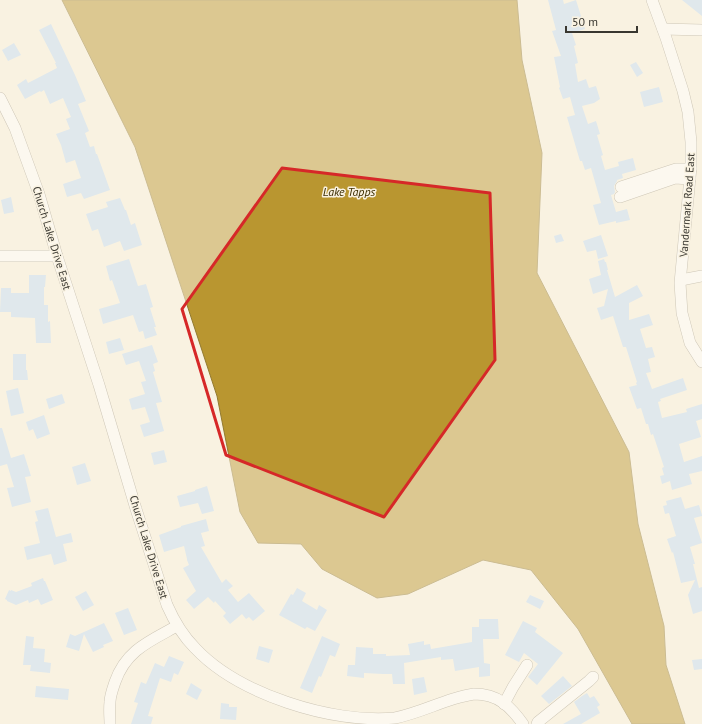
<svg xmlns="http://www.w3.org/2000/svg" width="702" height="724" viewBox="0 0 702 724" font-family="'PT Sans',sans-serif">
<rect width="100%" height="100%" fill="#f9f2e1"/>
<polygon fill="#b99630" stroke="#937a30" points="62,0 517,0 522,60 542,153 537,273 629,452 638,524 664,626 666,665 685,724 632,724 578,629 531,570 483,560 408,594 377,598 322,569 301,544 258,543 240,512 217,396 135,147"/>
<g fill="#c0dcf8">
<polygon points="548,0 563,0 564,4 576,0 585,29 572,33 576,45 574,46 578,63 575,64 578,82 586,79 589,88 596,86 600,99 594,103 582,106 588,124 596,121 600,134 597,135 603,155 601,156 605,170 619,166 618,162 633,158 636,170 622,174 623,178 617,180 617,181 614,186 615,192 614,194 611,195 616,212 627,209 630,220 616,223 616,221 599,225 593,205 601,203 591,168 585,170 582,161 580,161 567,117 575,115 570,97 563,99 559,88 560,87 554,57 561,56 552,31 556,30"/>
<polygon points="682,0 702,0 702,16"/>
<polygon points="51,24 75,75 86,101 78,104 89,131 85,133 90,147 94,146 96,154 97,154 110,190 84,199 81,193 67,197 63,184 81,178 75,160 66,163 61,145 56,134 70,129 66,119 71,117 63,98 50,104 44,90 41,92 40,91 25,99 17,85 26,79 28,83 57,68 55,63 56,63 39,30"/>
<polygon points="14,43 21,55 8,61 2,50"/>
<polygon points="636,62 643,73 637,77 630,65"/>
<polygon points="659,87 663,102 644,107 640,92"/>
<polygon points="11,197 14,212 4,214 1,200"/>
<polygon points="120,198 125,210 126,210 131,225 135,223 142,245 124,251 120,241 104,247 98,229 92,231 86,214 108,207 106,202"/>
<polygon points="561,234 564,241 556,243 554,236"/>
<polygon points="601,235 608,256 598,259 596,250 587,252 583,241"/>
<polygon points="129,259 138,286 146,284 153,307 150,308 156,327 154,327 157,335 145,339 143,331 139,332 133,315 103,324 99,309 120,303 112,280 110,281 106,266"/>
<polygon points="604,259 605,262 606,262 608,270 607,270 615,297 637,285 643,296 629,303 629,320 649,314 653,325 640,329 646,348 652,347 655,357 648,359 651,372 646,373 652,389 683,378 687,390 660,399 661,401 658,402 662,418 687,412 686,409 702,404 702,419 696,421 701,437 679,444 684,462 702,456 702,471 689,474 692,484 672,490 670,481 662,484 660,476 664,475 662,468 664,467 653,434 651,435 648,424 646,424 641,408 637,409 629,387 637,385 636,383 637,382 626,347 623,347 613,316 601,320 597,308 604,306 608,289 593,294 589,279 601,275 598,261"/>
<polygon points="29,275 46,275 45,287 44,287 44,305 48,305 48,322 50,321 51,343 36,343 35,318 11,317 11,312 0,312 1,288 11,288 11,293 29,293"/>
<polygon points="120,338 124,350 109,354 106,342"/>
<polygon points="152,345 158,362 153,364 155,371 153,372 162,402 156,403 164,431 144,437 140,425 150,422 145,407 132,410 129,399 145,394 141,382 146,381 139,361 126,365 122,354"/>
<polygon points="13,354 26,354 26,370 27,370 28,380 13,380"/>
<polygon points="18,388 24,413 11,416 6,391"/>
<polygon points="62,394 65,403 49,409 46,399"/>
<polygon points="44,415 50,434 37,439 33,429 29,431 26,422"/>
<polygon points="0,428 2,428 11,458 24,454 31,476 25,477 31,502 12,507 7,488 14,487 7,464 0,466"/>
<polygon points="164,450 167,462 154,465 151,453"/>
<polygon points="85,463 91,481 77,485 72,467"/>
<polygon points="207,486 214,511 202,514 198,503 180,507 177,496 195,491 195,490"/>
<polygon points="681,497 685,509 699,505 702,515 702,516 694,518 702,543 690,547 695,564 693,564 699,588 702,587 702,611 693,614 688,595 695,580 681,583 673,552 672,553 667,539 676,536 669,513 665,514 663,506 667,505 666,501"/>
<polygon points="48,508 56,537 71,533 73,542 63,544 67,561 54,565 51,554 27,560 24,547 40,543 35,522 38,521 35,511"/>
<polygon points="206,519 209,531 201,533 205,546 201,547 222,583 226,579 233,586 228,590 238,602 249,593 265,611 253,621 249,617 246,619 242,614 230,624 223,616 226,613 215,601 214,603 208,597 194,609 186,600 196,591 183,568 189,565 187,560 187,559 184,546 164,552 159,535 181,527 181,526"/>
<polygon points="43,578 44,581 45,581 53,600 41,605 38,599 29,603 28,600 16,605 7,601 7,600 5,599 9,590 11,591 11,590 16,592 32,586 31,583"/>
<polygon points="297,588 306,593 302,601 317,610 319,605 327,610 315,631 307,627 305,629 279,615 291,594 293,595"/>
<polygon points="86,591 94,605 83,611 75,597"/>
<polygon points="530,595 544,601 540,609 526,602"/>
<polygon points="128,608 137,630 124,635 115,613"/>
<polygon points="479,619 498,619 499,639 483,639 484,663 490,664 490,676 479,677 479,667 455,671 453,659 441,660 441,657 404,663 405,684 393,684 392,674 383,674 364,673 364,678 347,676 348,665 355,665 356,647 373,648 373,654 386,654 386,656 410,655 408,644 424,641 424,645 430,644 431,649 472,642 472,627 479,627"/>
<polygon points="523,621 537,628 535,632 563,653 537,685 528,677 538,664 524,653 519,662 505,655"/>
<polygon points="104,623 113,641 103,645 104,647 93,652 84,634 79,651 66,647 70,634 75,636"/>
<polygon points="26,636 34,637 33,648 45,649 44,662 51,663 50,673 30,671 31,665 23,665"/>
<polygon points="322,636 340,644 335,657 330,655 321,677 319,676 312,693 300,688"/>
<polygon points="259,646 273,650 269,663 256,659"/>
<polygon points="169,656 184,662 178,675 174,673 171,682 160,678 148,716 153,717 151,724 131,724 138,703 134,702 141,682 146,684 155,663 164,667"/>
<polygon points="702,659 702,669 694,670 692,660"/>
<polygon points="563,676 572,686 549,704 541,696"/>
<polygon points="424,677 427,692 414,695 412,679"/>
<polygon points="191,683 202,690 197,700 186,694"/>
<polygon points="36,686 69,689 68,700 35,697"/>
<polygon points="587,693 590,698 594,696 600,705 597,707 600,713 581,724 563,724 581,714 574,702 582,696"/>
<polygon points="221,703 229,704 229,707 237,707 236,720 220,719"/>
</g>
<g fill="none" stroke-linecap="round" stroke-linejoin="round">
<g stroke="#9a9383" stroke-width="12">
<g id="minor">
<polyline points="652,0 666,38 683,91 688,112 691,142 691,167 680,283 682,313 690,343 702,362"/>
<polyline points="663,29 702,30"/>
<path d="M 0,98 L 15,128 L 39,194 L 57,256 L 99,385 L 136,509 L 167,605 C 174,621 182,635 195,648 C 238,694 332,724 395,718 C 415,714 434,705 453,699 C 460,697 467,695 474,694 C 498,694 510,706 523,724"/>
<polyline points="621,187 676,169 691,169"/>
<polyline points="620,197 675,178 690,179"/>
<polyline points="0,256 57,256"/>
<polyline points="681,280 702,276"/>
<polyline points="504,704 513,687 527,665"/>
<path d="M 110,724 C 110,717 109,710 110,702 C 110,696 113,688 115,682 C 126,650 150,641 177,626"/>
<polyline points="537,724 538,722 589,681 593,677"/>
</g>
</g>
<use href="#minor" stroke="#fff" stroke-width="11"/>
</g>
<path d="M0 0H702V724H0ZM 282,168 L 490,193 L 495,360 L 384,517 L 226,455 L 182,309 Z" fill="#f9f2e1" fill-opacity=".55" fill-rule="evenodd"/>
<path fill="none" stroke="#d62828" stroke-width="3" stroke-linejoin="round" d="M 282,168 L 490,193 L 495,360 L 384,517 L 226,455 L 182,309 Z"/>
<g text-anchor="middle" dominant-baseline="central" stroke-width="3" stroke-linejoin="round" paint-order="stroke">
<g font-size="11" fill="#393730" stroke="#f9f2e1">
<text transform="translate(687 205) rotate(-86)">Vandermark Road East</text>
<text transform="translate(52 238) rotate(73)">Church Lake Drive East</text>
<text transform="translate(149 547) rotate(73)">Church Lake Drive East</text>
</g>
<g font-size="12" font-style="italic" fill="#3e2f03" stroke="#f9f2e1">
<text x="349" y="191">Lake Tapps</text>
</g>
</g>
<path d="M566 26v6h71v-6" fill="none" stroke="#393730" stroke-width="2"/>
<text x="572" y="26" font-size="12" fill="#393730" stroke="#f9f2e1" stroke-width="3" paint-order="stroke">50 m</text>
</svg>
